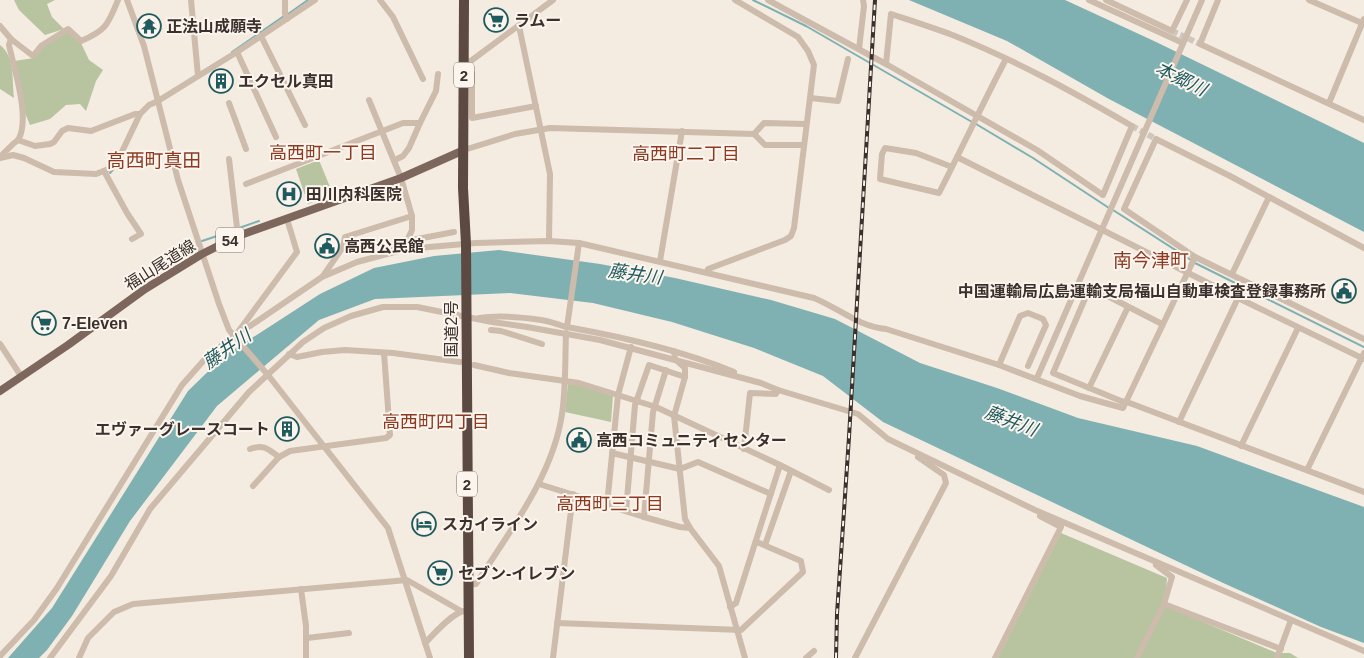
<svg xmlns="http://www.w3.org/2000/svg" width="1364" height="658" viewBox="0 0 1364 658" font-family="Arial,'Noto Sans JP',sans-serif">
<rect width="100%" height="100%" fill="#f4ebe1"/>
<g fill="#b8c4a0">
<polygon points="14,0 55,0 47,4 52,17 64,29 45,35 19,10"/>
<polygon points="67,31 81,43 89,60 103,70 96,81 86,111 80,104 66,105 50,119 30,125 25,113 14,61 34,58 42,48"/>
<path d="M 0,45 C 15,56 12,81 14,98 L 0,89 Z"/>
<polygon points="319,160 330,187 314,195 316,201 308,204 296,169"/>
<polygon points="568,384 578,385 613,395 611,422 565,412"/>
<polygon points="1061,533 1167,578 1166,591 1163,605 1277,653 1290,653 1298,658 998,658"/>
</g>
<g fill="#7fb0b2">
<polygon points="909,0 1065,0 1154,41 1364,143 1364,232 1109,99 1007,41"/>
<polygon points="499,250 600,264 675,278 771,300 835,319 920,363 997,388 1078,418 1197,446 1364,507 1364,643 1321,627 1221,582 883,422 823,376 754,348 672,322 593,303 510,293 375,299 319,320 217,406 130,521 72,616 47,650 39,658 8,658 52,608 188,391 224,356 320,294 374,268 434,256"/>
</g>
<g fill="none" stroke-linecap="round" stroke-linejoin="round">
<g stroke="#7fb0b2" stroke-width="2">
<polyline points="753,0 806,26 972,122"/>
<polyline points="288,14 308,0"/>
<polyline points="232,52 284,16"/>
<polyline points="976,124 1033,158 1109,208"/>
<polyline points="110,173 118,164"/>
<polyline points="1113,210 1191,260"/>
<polyline points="239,228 259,221"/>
<polyline points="202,241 235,230"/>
<polyline points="1195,263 1364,347"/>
</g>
<g stroke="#cfc6bd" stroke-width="6" stroke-dasharray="6 3" stroke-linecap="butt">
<polyline points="1172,31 1200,44"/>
<polyline points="1132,126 1156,139"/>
</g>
<g stroke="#cdbbac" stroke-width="6">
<polyline points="127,0 144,46 178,180 219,304 229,330 268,375 388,528 430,658"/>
<polyline points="191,0 198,76"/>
<polyline points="285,0 285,14 287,19"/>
<polyline points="380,0 393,17 423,79"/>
<polyline points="768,0 886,64"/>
<polyline points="1089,0 1183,43"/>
<polyline points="1106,0 1172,31 1187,0"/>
<polyline points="1218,0 1200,44 1364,120"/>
<polyline points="1309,0 1364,24"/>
<path d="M 891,14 C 912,21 934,28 955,36 C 1017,61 1075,93 1132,126 L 1103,195 L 1037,150 L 886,64 Z"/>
<path d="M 0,26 L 11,39 L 33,56 L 41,46 L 68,29 L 81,41 C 107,30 108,24 118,0"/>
<polyline points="519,26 550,174 549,241"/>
<polyline points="261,36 305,125"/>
<path d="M 11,39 L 9,45 C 14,69 31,119 18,140"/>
<polyline points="859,49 864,6 863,0"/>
<polyline points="237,52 276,137"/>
<polyline points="810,98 838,101 848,59"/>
<polyline points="369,100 401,178 412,216 412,230 407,241 386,249 384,254"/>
<polyline points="229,103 246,149"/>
<polyline points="1329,103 1364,19"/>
<polyline points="536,106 472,118 472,73 464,66 553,0"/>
<polyline points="804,145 765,145 754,134 764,123 806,124"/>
<polyline points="464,150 515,134 550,128 754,134"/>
<polyline points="0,157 13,144 18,140 35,146 50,144 54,142 62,131 68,128 91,131 135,114 140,114"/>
<polyline points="957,157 1238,298 1364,359"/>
<polyline points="0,158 13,155 24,158 54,172 96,174 111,168 118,160 140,114 149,105 158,101 237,52 315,0"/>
<polyline points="229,159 238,236"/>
<polyline points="395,160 403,156 409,148 420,123 436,91 438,74"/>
<path d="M 952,167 L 916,153 L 885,148 L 882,154 L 880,179 L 939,193 C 962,148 983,103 1006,59"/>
<polyline points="104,171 127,213 141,234 132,239"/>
<polyline points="246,184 403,123 420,123"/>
<polyline points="409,238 412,240 454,232"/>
<polyline points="1364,248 1230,176 1156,139 1124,209 1195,257 1364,339"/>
<polyline points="660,261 682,131"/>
<polyline points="707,272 708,269 785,240 791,236 794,228 814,65 808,51 798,37 735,0"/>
<polyline points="1232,274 1269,197"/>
<polyline points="323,276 343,247 345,237 412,216"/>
<path d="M 479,318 C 498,315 521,317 541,320 C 550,321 558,325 567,327 C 623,337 681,350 734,372"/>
<polyline points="1162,324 1090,287 1053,373 1121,401 1127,402 1364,492"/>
<polyline points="567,327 579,243"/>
<polyline points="491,330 501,331 542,344"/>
<path d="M 238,332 L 250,326 L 322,277 L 357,262 L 406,249 L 476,243 L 549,241 L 579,243 L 814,298 C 838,308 860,327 886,329 L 999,365 L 1080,396 L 1123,408 L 1195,257"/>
<polyline points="0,344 21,376"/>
<polyline points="674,351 675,359 685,368 685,377 674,416 685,519 690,528 719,566 745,658"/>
<polyline points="289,354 297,357 322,352 345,350 393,353 460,362"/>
<polyline points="474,365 509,373 579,383 656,407 780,465 829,490"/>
<polyline points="999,365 1020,316 1028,313 1043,319 1046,325 1028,366"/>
<polyline points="1037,378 1202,0"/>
<polyline points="1089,388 1128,307"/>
<polyline points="1179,422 1238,298"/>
<polyline points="1241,446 1298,328"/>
<path d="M 250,449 C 264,444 268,449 279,457"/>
<polyline points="744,449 750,393 776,394 778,390"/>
<polyline points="612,453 680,469 698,462 771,494"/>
<polyline points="1307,470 1364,353"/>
<polyline points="539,484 644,517 680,527 690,528"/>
<polyline points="253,486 279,457 290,451 386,438 390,435 384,353"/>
<polyline points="607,505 618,395 631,347"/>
<polyline points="626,511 635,405 649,365 685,377"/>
<polyline points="644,517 653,412 666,370"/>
<polyline points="765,545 791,471"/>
<path d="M 468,585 L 476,584 C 509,532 553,476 562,414 C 566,387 565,360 566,333"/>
<polyline points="301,589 306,626 306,658"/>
<polyline points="1164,604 1281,649"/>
<polyline points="730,607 736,603 780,465"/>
<polyline points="557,623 741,630 803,572 801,561 757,542"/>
<polyline points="307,638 349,633"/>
<path d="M 425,643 C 434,634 452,613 464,611"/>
<polyline points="0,656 34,620 57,588 182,385 205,359 238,332 297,252 287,219"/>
<polyline points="50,658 111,576 150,509 249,392 303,342 324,328 351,316 383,307 417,307 492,322 527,327 600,340 761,383 778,390 858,414 888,439 1035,510 1364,651"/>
<polyline points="79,658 88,638 114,612 133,604 407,580 461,611"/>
<polyline points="553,658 573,494"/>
<polyline points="806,658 814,651"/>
<polyline points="855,658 946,483 944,475 918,457"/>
<polyline points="995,658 1061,527 1040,516"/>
<polyline points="1137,658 1164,604 1172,577 1156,565"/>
<polyline points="1277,658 1291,620"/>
</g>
<polyline stroke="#7d675c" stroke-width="8" points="0,391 68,345 145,289 202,254 238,236 401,178 464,150"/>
<polyline stroke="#5c4a42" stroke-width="10" points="464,0 463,188 466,244 469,658"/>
<g stroke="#3b302b" stroke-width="4">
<polyline id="rail" points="836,658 837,614 849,437 875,0"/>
</g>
<use href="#rail" stroke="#fbf5ee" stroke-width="2" stroke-dasharray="5.5" stroke-linecap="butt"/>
</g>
<defs>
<g id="supermarket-ring" transform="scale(1.25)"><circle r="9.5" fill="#fbf5ee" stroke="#1f5a5e" stroke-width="1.5"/><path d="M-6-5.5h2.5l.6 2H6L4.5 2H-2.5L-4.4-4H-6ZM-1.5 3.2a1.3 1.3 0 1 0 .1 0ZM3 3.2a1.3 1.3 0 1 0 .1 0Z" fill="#1f5a5e"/></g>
<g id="temple-ring" transform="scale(1.25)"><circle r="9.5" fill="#fbf5ee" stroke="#1f5a5e" stroke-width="1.5"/><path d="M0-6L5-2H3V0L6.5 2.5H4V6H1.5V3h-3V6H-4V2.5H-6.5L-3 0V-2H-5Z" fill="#1f5a5e"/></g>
<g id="building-ring" transform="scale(1.25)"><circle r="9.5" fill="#fbf5ee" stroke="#1f5a5e" stroke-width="1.5"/><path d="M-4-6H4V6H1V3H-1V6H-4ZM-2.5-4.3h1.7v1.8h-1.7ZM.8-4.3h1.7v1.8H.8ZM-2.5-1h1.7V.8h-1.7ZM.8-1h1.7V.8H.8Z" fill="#1f5a5e"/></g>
<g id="hospital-ring" transform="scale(1.25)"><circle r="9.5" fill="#fbf5ee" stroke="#1f5a5e" stroke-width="1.5"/><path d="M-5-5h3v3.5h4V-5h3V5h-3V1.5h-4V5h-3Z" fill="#1f5a5e"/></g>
<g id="civic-ring" transform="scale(1.25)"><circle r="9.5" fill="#fbf5ee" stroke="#1f5a5e" stroke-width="1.5"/><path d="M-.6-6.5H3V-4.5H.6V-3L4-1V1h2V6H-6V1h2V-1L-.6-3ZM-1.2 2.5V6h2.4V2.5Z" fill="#1f5a5e"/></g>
<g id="hotel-ring" transform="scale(1.25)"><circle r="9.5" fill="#fbf5ee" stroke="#1f5a5e" stroke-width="1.5"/><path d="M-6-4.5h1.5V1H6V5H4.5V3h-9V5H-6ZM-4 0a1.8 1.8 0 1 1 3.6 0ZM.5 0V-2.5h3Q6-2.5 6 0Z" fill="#1f5a5e"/></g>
</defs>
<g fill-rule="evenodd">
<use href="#supermarket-ring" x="496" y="20"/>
<use href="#temple-ring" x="149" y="26"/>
<use href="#building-ring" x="221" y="81"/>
<use href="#hospital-ring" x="289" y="194"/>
<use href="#civic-ring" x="327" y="246"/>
<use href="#civic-ring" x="1344" y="291"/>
<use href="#supermarket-ring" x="44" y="323"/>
<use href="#building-ring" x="287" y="429"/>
<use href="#civic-ring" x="579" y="440"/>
<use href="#hotel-ring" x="424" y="524"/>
<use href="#supermarket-ring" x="440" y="573"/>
</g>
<g text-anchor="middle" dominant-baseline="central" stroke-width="4" stroke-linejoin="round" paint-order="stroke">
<g fill="#fbf5ee" stroke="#756b66" stroke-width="1">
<rect x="454" y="62.5" width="20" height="25" rx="4"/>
<rect x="216" y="227.5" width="28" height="25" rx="4"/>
<rect x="457" y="471.5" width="20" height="25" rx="4"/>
</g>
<g font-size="15" font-weight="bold" fill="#3b302b">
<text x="464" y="75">2</text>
<text x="230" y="240">54</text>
<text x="467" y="484">2</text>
</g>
<g font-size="16" font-weight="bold" fill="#3b302b" stroke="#fbf5ee" text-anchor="start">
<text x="514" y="20">ラムー</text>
<text x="166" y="26">正法山成願寺</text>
<text x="238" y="81">エクセル真田</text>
<text x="306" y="194">田川内科医院</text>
<text x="344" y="246">高西公民館</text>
<text x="1326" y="291" text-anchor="end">中国運輸局広島運輸支局福山自動車検査登録事務所</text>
<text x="62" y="323">7-Eleven</text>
<text x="270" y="429" text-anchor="end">エヴァーグレースコート</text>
<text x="596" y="440">高西コミュニティセンター</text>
<text x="442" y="524">スカイライン</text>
<text x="458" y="573">セブン-イレブン</text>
</g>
<g font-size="16" fill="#3b302b" stroke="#fbf5ee">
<text transform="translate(160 265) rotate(-32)">福山尾道線</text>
<text transform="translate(451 329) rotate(-90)">国道2号</text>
</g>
<g font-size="18" font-style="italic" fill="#1f5a5e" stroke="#fbf5ee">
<text transform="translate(1181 79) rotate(26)">本郷川</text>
<text transform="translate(635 274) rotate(8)">藤井川</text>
<text transform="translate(227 349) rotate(-35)">藤井川</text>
<text transform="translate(1011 421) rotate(21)">藤井川</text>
</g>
<g font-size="18" fill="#8c3b22" stroke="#fbf5ee">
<text x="323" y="153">高西町一丁目</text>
<text x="686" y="154">高西町二丁目</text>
<text x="436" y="422">高西町四丁目</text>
<text x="610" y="504">高西町三丁目</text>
</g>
<g font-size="19" fill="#8c3b22" stroke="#fbf5ee">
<text x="154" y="160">高西町真田</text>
<text x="1151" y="260">南今津町</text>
</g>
</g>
</svg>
